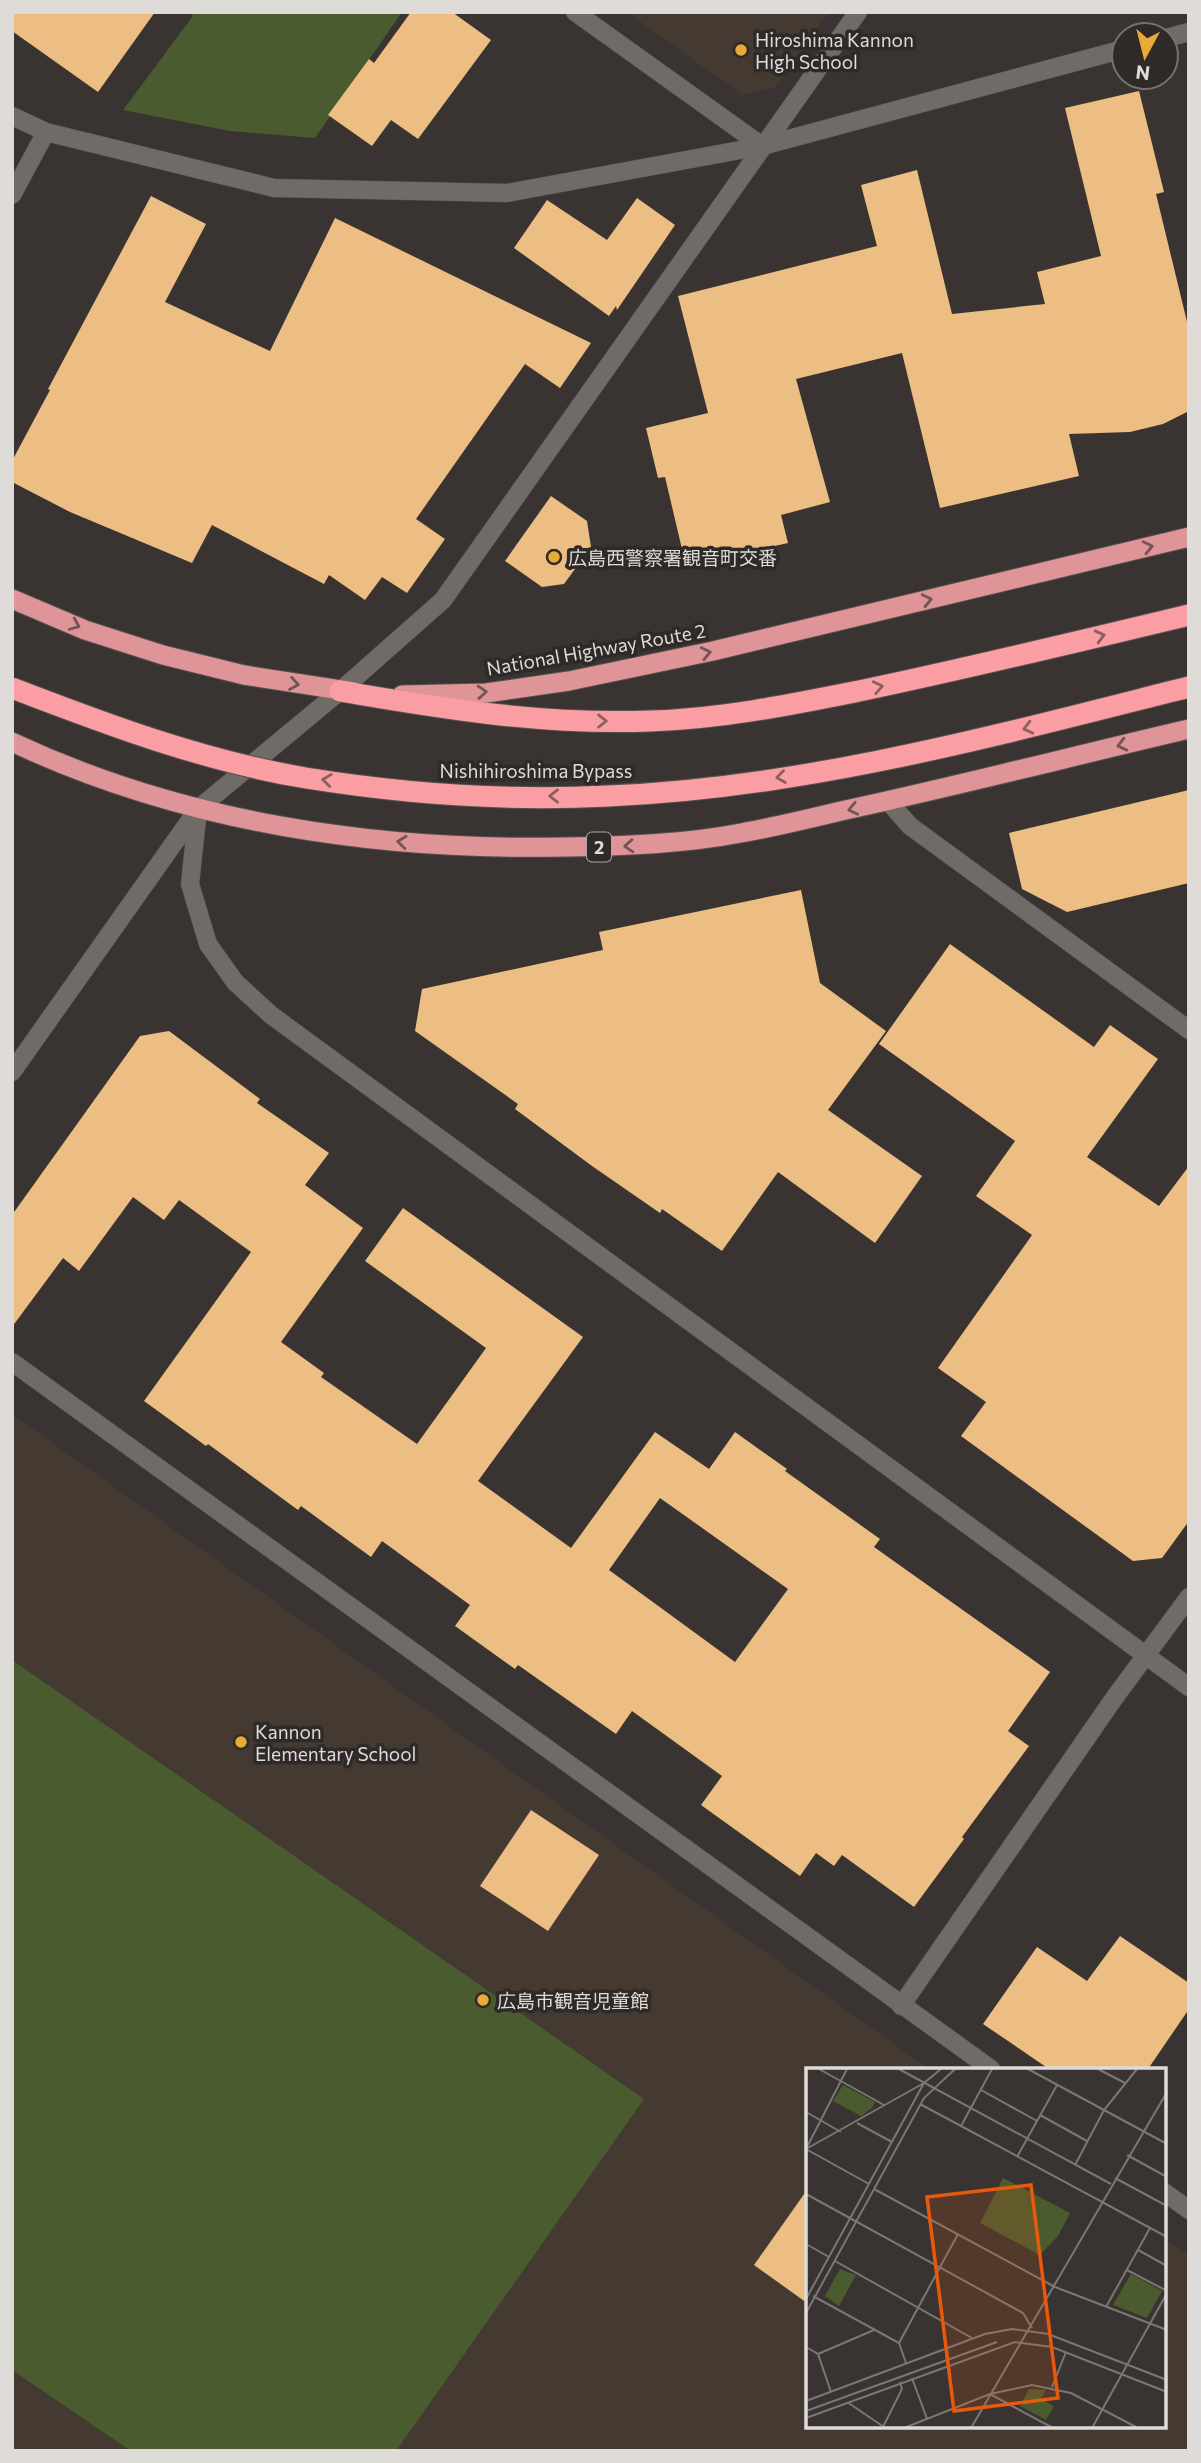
<svg xmlns="http://www.w3.org/2000/svg" width="1201" height="2463" viewBox="0 0 1201 2463" font-family="Commissioner,'Noto Sans JP',sans-serif">
<rect width="100%" height="100%" fill="#393431"/>
<g fill="#443a32">
<polygon points="627,12 829,12 775,88 742,95"/>
<polygon points="12,1414 929,2069 807,2069 807,2426 1164,2426 1164,2238 1189,2255 1189,2451 12,2451"/>
</g>
<g fill="#4a5b2f">
<polygon points="190,12 402,12 315,138 230,131 123,110 193,16"/>
<polygon points="12,1660 644,2099 396,2451 131,2451 12,2370"/>
</g>
<g fill="#ecbe83" fill-rule="evenodd">
<polygon points="12,12 155,12 98,92 12,31"/>
<polygon points="411,12 452,12 491,40 418,139 391,120 372,146 328,115 369,59 374,63"/>
<polygon points="1139,91 1164,192 1156,194 1189,330 1189,411 1163,424 1130,432 1069,434 1079,476 940,508 902,353 796,379 830,502 781,515 788,543 686,566 665,477 658,478 646,428 708,413 678,296 877,246 861,185 917,170 952,314 1045,304 1037,272 1101,256 1065,108"/>
<polygon points="151,196 206,224 165,302 270,351 335,218 591,343 560,388 525,364 416,519 445,539 407,593 382,577 365,600 329,575 324,584 212,525 192,563 70,512 12,482 12,461 50,390 48,389"/>
<polygon points="637,198 675,225 617,310 616,306 609,316 514,248 547,200 607,240"/>
<polygon points="551,496 587,521 591,547 564,584 542,587 505,561"/>
<polygon points="1189,790 1189,883 1067,912 1022,889 1009,833"/>
<polygon points="801,890 820,983 886,1031 828,1110 922,1176 875,1243 778,1172 722,1251 662,1209 660,1213 592,1166 515,1109 518,1104 415,1031 422,989 603,950 599,932"/>
<polygon points="950,944 1094,1047 1110,1025 1158,1059 1087,1157 1159,1206 1189,1166 1189,1521 1162,1558 1133,1561 961,1436 986,1402 938,1368 1032,1235 976,1196 1015,1141 879,1044"/>
<path d="M 169,1031 L 260,1099 L 257,1103 L 329,1153 L 305,1185 L 363,1228 L 281,1342 L 324,1373 L 321,1377 L 417,1444 L 486,1348 L 365,1261 L 403,1208 L 583,1337 L 478,1481 L 571,1548 L 655,1432 L 709,1469 L 735,1432 L 787,1469 L 785,1471 L 880,1539 L 874,1547 L 1050,1672 L 1008,1731 L 1029,1746 L 962,1837 L 964,1839 L 914,1907 L 842,1855 L 834,1866 L 816,1853 L 800,1876 L 701,1805 L 722,1776 L 632,1711 L 616,1734 L 518,1665 L 515,1669 L 455,1626 L 470,1605 L 382,1541 L 371,1557 L 301,1506 L 298,1510 L 208,1444 L 206,1446 L 144,1401 L 251,1252 L 179,1200 L 164,1220 L 133,1197 L 79,1271 L 63,1258 L 12,1327 L 12,1215 L 140,1036 ZM 660,1498 L 788,1589 L 735,1662 L 609,1570 Z"/>
<polygon points="531,1810 599,1855 548,1931 480,1886"/>
<polygon points="1120,1936 1189,1983 1189,2009 1148,2069 1049,2069 983,2024 1037,1947 1087,1981"/>
<polygon points="807,2190 807,2303 754,2265"/>
</g>
<g fill="none" stroke-linecap="round" stroke-linejoin="round">
<g stroke="#55514f" stroke-width="19">
<g id="minor">
<polyline points="575,12 762,146"/>
<polyline points="1166,38 1189,32"/>
<polyline points="12,116 46,132 274,188 507,193 762,146 1124,49"/>
<polyline points="12,195 46,132"/>
<polyline points="340,691 443,600 858,12"/>
<polyline points="888,801 910,826 1189,1030"/>
<polyline points="12,1362 991,2069"/>
<polyline points="901,2006 1115,1697 1189,1597"/>
<polyline points="1164,2192 1189,2210"/>
</g>
</g>
<g stroke="#55514f" stroke-width="19">
<g id="tertiary">
<polyline points="198,809 190,884 208,944 235,982 271,1015 1189,1687"/>
<polyline points="12,1072 198,809 340,691"/>
</g>
</g>
<g stroke="#55514f" stroke-width="21">
<g id="trunk">
<polyline points="12,599 85,630 163,655 244,675 354,692"/>
<polyline points="402,695 486,693 569,681 713,651 1189,537"/>
<path d="M 12,742 C 184,823 378,851 566,847 C 624,846 684,844 741,833 C 775,827 808,819 841,811 C 958,786 1073,756 1189,729"/>
</g>
</g>
<g stroke="#55514f" stroke-width="23">
<path id="motorway" d="M 340,691 C 443,709 545,725 650,721 C 722,719 794,704 864,690 C 973,667 1081,641 1189,615"/>
</g>
<use href="#minor" stroke="#706b66" stroke-width="18"/>
<use href="#tertiary" stroke="#706b66" stroke-width="18"/>
<use href="#trunk" stroke="#df9497" stroke-width="19"/>
<use href="#motorway" stroke="#fb9ea3" stroke-width="21"/>
<g stroke="#55514f" stroke-width="23" stroke-linecap="butt">
<path id="motorway-bridge" d="M 12,688 C 108,725 204,761 306,778 C 405,794 508,801 608,796 C 805,788 998,735 1189,687"/>
</g>
<use href="#motorway-bridge" stroke="#fb9ea3" stroke-width="21"/>
</g>
<defs><path id="oneway-chevron" d="M-2-3.5L2.5 0L-2 3.5" fill="none" stroke-width="1.6" stroke-linecap="round" stroke-linejoin="round" transform="scale(1.75)"/></defs>
<g stroke="#755454">
<use href="#oneway-chevron" transform="translate(1148 547) rotate(-13)"/>
<use href="#oneway-chevron" transform="translate(927 600) rotate(-13)"/>
<use href="#oneway-chevron" transform="translate(75 625) rotate(23)"/>
<use href="#oneway-chevron" transform="translate(706 653) rotate(-12)"/>
<use href="#oneway-chevron" transform="translate(294 684) rotate(10)"/>
<use href="#oneway-chevron" transform="translate(482 692) rotate(-4)"/>
<use href="#oneway-chevron" transform="translate(1122 745) rotate(166)"/>
<use href="#oneway-chevron" transform="translate(853 809) rotate(168)"/>
<use href="#oneway-chevron" transform="translate(402 842) rotate(-174)"/>
<use href="#oneway-chevron" transform="translate(629 846) rotate(176)"/>
</g>
<g stroke="#8b5e5f">
<use href="#oneway-chevron" transform="translate(1100 636) rotate(-14)"/>
<use href="#oneway-chevron" transform="translate(878 687) rotate(-12)"/>
<use href="#oneway-chevron" transform="translate(602 721)"/>
<use href="#oneway-chevron" transform="translate(1028 728) rotate(166)"/>
<use href="#oneway-chevron" transform="translate(781 777) rotate(172)"/>
<use href="#oneway-chevron" transform="translate(327 780) rotate(-173)"/>
<use href="#oneway-chevron" transform="translate(554 796) rotate(180)"/>
</g>
<g fill="#e9ab38" stroke="#2f2a27" stroke-width="2.5">
<circle cx="741" cy="50" r="7"/>
<circle cx="554" cy="557" r="7"/>
<circle cx="241" cy="1742" r="7"/>
<circle cx="483" cy="2000" r="7"/>
</g>
<g text-anchor="middle" dominant-baseline="central" stroke-width="7" stroke-linejoin="round" paint-order="stroke">
<rect fill="#2f2a27" stroke="#aaa6a4" stroke-width="2" x="587" y="832.5" width="24" height="29" rx="5"/>
<g font-size="18" font-weight="bold" fill="#dedbd9">
<text x="599" y="847">2</text>
</g>
<g font-size="19" fill="#dedbd9" stroke="#2f2a27" text-anchor="start">
<text x="755" y="39">Hiroshima Kannon<tspan x="755" dy="22">High School</tspan></text>
<text x="568" y="557">広島西警察署観音町交番</text>
<text x="255" y="1731">Kannon<tspan x="255" dy="22">Elementary School</tspan></text>
<text x="497" y="2000">広島市観音児童館</text>
</g>
<g font-size="19" fill="#dedbd9" stroke="#2f2a27">
<text transform="translate(596 649) rotate(-10)">National Highway Route 2</text>
<text x="536" y="770">Nishihiroshima Bypass</text>
</g>
</g>
<g transform="translate(806 2068)">
<rect width="360" height="360" fill="#393431"/>
<path d="M 37,17 L 69,34 L 66,40 L 55,48 L 27,33 ZM 197,110 L 264,145 L 252,168 L 234,187 L 174,155 ZM 34,201 L 50,207 L 33,238 L 19,228 ZM 325,206 L 356,223 L 341,250 L 307,237 ZM 223,321 L 240,322 L 235,331 L 248,338 L 240,352 L 214,338 Z" fill="#4a5b2f"/>
<path fill="none" stroke="#7b7774" stroke-width="2" d="M 13,1 L 78,37M 93,1 L 305,116M 186,1 L 155,58 L 361,169M 222,1 L 361,76M 292,1 L 319,15M 175,22 L 231,53M 114,36 L 155,58M 0,44 L 35,64M 234,47 L 281,73M 51,55 L 86,74M 0,81 L 118,15M 0,81 L 41,1M 0,81 L 63,116M 321,87 L 361,109M 211,89 L 251,17M 269,97 L 298,42 L 331,1M 309,110 L 361,138M 68,121 L 249,219 L 361,262M 0,126 L 217,245 L 226,260M 0,176 L 23,189M 332,182 L 361,198M 29,193 L 166,270M 321,202 L 361,223M 7,228 L 93,275 L 100,295M 0,231 L 118,15 L 135,1M 300,239 L 344,160M 0,245 L 118,30 L 149,1M 93,275 L 152,166M 0,279 L 12,286 L 25,324M 12,286 L 68,262M 106,310 L 121,351M 246,319 L 260,284M 184,326 L 247,360M 0,333 L 179,266 L 206,261 L 242,266 L 361,312M 41,334 L 78,359M 0,343 L 191,274M 0,350 L 209,274 L 246,279 L 361,324M 77,359 L 96,321 L 94,314M 98,360 L 184,326 L 226,317 L 265,325 L 332,360M 165,360 L 361,24M 286,360 L 361,225"/>
<path fill="#e8590c" fill-opacity="0.15" stroke="#e8590c" stroke-width="3.5" d="M 225,117 L 252,330 L 148,343 L 121,129 Z"/>
<rect width="360" height="360" fill="none" stroke="#dedbd9" stroke-width="3.5"/>
</g>
<rect width="1201" height="2463" fill="none" stroke="#dedbd9" stroke-width="28"/>
<g transform="translate(1145 56) rotate(187)"><circle r="33" fill="#2f2a27" stroke="#75716e" stroke-width="2"/>
<path d="M0-5L12 26L0 18L-12 26Z" fill="#e9ab38"/>
<text y="-10" font-size="19" font-weight="bold" text-anchor="middle" fill="#dedbd9">N</text>
</g>
</svg>
